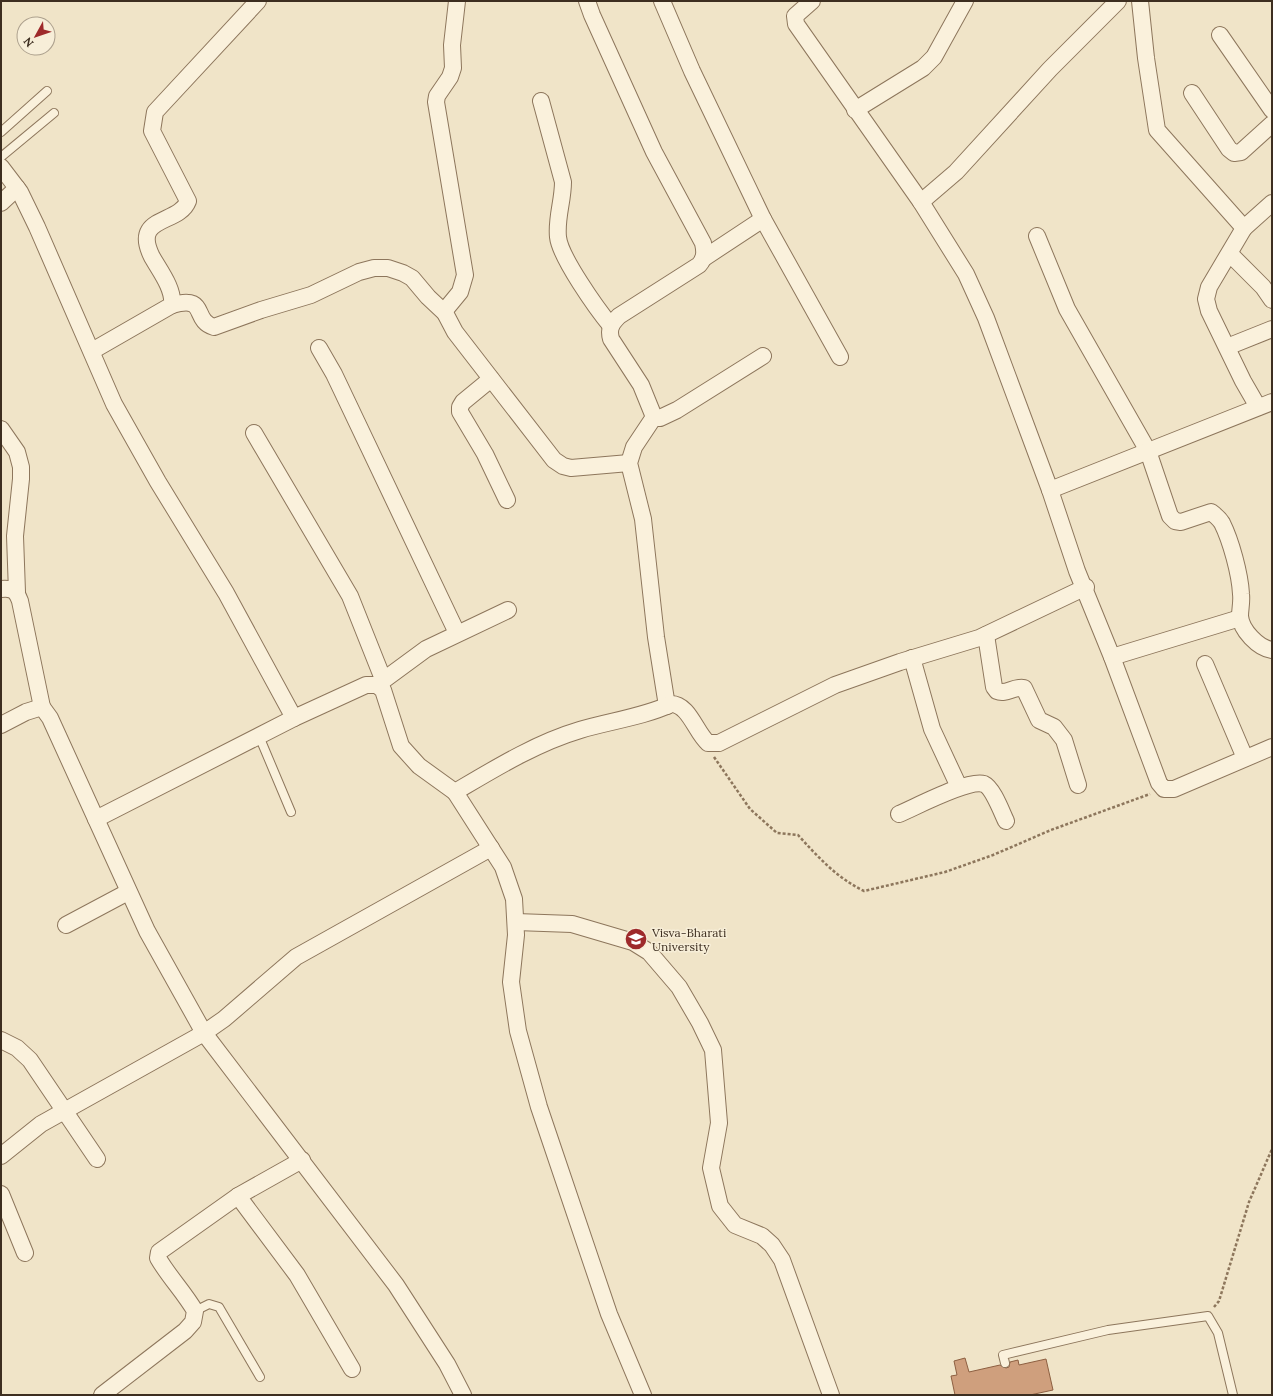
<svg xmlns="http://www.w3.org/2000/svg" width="1273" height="1396" viewBox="0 0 1273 1396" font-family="Lora,serif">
<rect width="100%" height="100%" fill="#f0e4c8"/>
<polygon fill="#cf9f7d" stroke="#8d5f41" points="965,1358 969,1372 1000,1365 1006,1368 1009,1367 1010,1362 1018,1360 1019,1365 1046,1359 1053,1390 1030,1395 955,1395 951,1376 957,1375 954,1361"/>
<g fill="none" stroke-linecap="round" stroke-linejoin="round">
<g stroke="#8d765c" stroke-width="10">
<g id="lane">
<polyline points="1,132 47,91"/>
<polyline points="1,157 54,113"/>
<polyline points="259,736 291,812"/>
<polyline points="195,1311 209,1304 219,1307 260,1377"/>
<polyline points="1005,1363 1003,1355 1108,1330 1208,1316 1218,1333 1233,1395"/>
</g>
</g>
<g stroke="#8d765c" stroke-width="18">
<g id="street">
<path d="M 587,1 L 592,15 L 654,152 L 703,243 C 705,252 705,258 699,265 L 619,316 C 612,323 608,328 611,339 L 641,385 L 654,417 L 634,447 L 629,463 L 643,519 L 656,637 L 667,706"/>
<polyline points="662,1 692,71 763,219 840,357"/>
<polyline points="812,1 795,16 796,24 921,202 966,274 986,318 1050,490 1077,571 1112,657 1159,783 1164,789 1174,789 1272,747"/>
<polyline points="1140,1 1146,58 1157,130 1244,228 1272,203"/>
<polyline points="1220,35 1272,110"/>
<polyline points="1192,93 1229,149 1234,153 1241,152 1272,124"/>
<path d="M 541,101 L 563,182 C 563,201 556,218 558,237 C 560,257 597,309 611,326"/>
<polyline points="855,110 923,68 934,57 965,1"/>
<polyline points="1,167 20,192 37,227 114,404 158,482 226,593 294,718 366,685 377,685 383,690 401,746 419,766 455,792"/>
<polyline points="921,202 956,172 1050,69 1118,1"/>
<polyline points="1,203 17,188"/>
<polyline points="1244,228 1209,287 1206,299 1209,311 1243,381 1258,407"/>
<path d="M 1037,236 L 1067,309 L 1148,451 L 1170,516 L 1175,521 L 1181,522 L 1211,512 C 1215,515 1219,518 1222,523 C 1231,541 1240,574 1241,594 C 1242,602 1240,609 1240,616 C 1241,630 1258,648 1272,650"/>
<polyline points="1230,254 1263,287 1272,300"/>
<polyline points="704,258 763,219"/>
<path d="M 172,305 C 209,295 191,320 214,327 L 261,310 L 311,295 L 359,272 L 374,268 L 388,268 L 403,273 L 412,278 L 428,297 L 445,313 L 455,332 L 554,460 L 563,466 L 571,468 L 629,463"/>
<polyline points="445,313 446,309 460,292 465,275 436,102 437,96 450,77 453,68 452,45 457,1"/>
<polyline points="1227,347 1272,329"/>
<polyline points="319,348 334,374 457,633"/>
<path d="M 92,351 L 172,305 C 174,289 160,271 152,257 C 131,215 179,225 188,201 L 152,131 L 155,112 L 258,1"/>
<polyline points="491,379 463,402 460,407 460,412 485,454 507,500"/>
<polyline points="654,417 660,418 677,410 763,356"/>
<polyline points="1,429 17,452 21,467 21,479 15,536 17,592"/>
<polyline points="254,433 350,596 383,679"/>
<polyline points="1050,490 1272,402"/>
<path d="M 1,589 C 12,588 16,590 20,601 L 42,707"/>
<path d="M 986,635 L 994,687 L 997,691 C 1006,695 1014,686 1024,688 L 1039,720 L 1054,727 L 1064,740 L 1078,785"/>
<polyline points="1112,657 1240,618"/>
<polyline points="912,658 932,729 959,787"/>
<polyline points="1205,664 1245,758"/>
<polyline points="377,685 426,649 508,610"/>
<polyline points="1,725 26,712 42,707 50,718 147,931 204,1033 224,1019 296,957 491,848"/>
<path d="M 899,814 C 916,807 968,779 984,784 C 993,788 1002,813 1006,821"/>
<polyline points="96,819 294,718"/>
<polyline points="516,922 572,924 633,942 649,952 679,987 700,1023 713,1050 719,1123 711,1168 720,1206 735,1225 762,1236 772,1245 782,1260 831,1395"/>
<polyline points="66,925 128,892"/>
<polyline points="1,1040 17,1048 30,1060 97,1159"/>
<polyline points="1,1156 41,1124 204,1033 396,1285 447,1364 463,1395"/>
<polyline points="1,1194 25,1253"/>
<polyline points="238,1196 297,1275 352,1369"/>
<path d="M 102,1395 L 185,1331 L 193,1322 L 195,1311 C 184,1292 169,1277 158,1258 L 159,1252 L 238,1196 L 302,1160"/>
<path d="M 643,1395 L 609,1314 L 539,1107 L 518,1031 L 511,982 L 516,935 L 514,899 L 503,867 L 455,792 C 494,769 536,743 580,730 C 610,721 643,717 671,704 C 689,704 696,733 708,743 L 719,743 L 835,685 L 900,662 L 979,638 L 1086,587"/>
</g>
</g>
<g stroke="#8d765c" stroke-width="2.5" stroke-dasharray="3 2" stroke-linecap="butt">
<path d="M 714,757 L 750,809 L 777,833 L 798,835 C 818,857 837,878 864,891 L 945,872 L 993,855 L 1051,830 L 1150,794"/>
<polyline points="1214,1307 1219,1301 1249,1202 1272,1149"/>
</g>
<use href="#lane" stroke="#faf1dc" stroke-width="8"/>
<use href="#street" stroke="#faf1dc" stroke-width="16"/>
</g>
<defs>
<g id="university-disc" transform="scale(1.15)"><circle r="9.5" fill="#9e2a2b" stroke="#f7eed8"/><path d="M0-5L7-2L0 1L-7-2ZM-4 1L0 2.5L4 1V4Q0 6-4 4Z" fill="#fff"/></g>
</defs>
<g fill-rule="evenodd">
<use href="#university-disc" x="636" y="939"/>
</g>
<g text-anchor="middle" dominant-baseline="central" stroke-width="3" stroke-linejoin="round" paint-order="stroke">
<g font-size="12" fill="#3d2e20" stroke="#f7eed8" text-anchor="start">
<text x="652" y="932">Visva-Bharati<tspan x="652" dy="14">University</tspan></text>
</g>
</g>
<rect width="1273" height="1396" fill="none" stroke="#3d2e20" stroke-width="4"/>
<g transform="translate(36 36) rotate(230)"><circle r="19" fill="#f7eed8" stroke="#ada18e"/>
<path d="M0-3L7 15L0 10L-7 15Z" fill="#9e2a2b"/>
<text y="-6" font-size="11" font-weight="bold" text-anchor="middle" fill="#3d2e20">N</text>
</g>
</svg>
